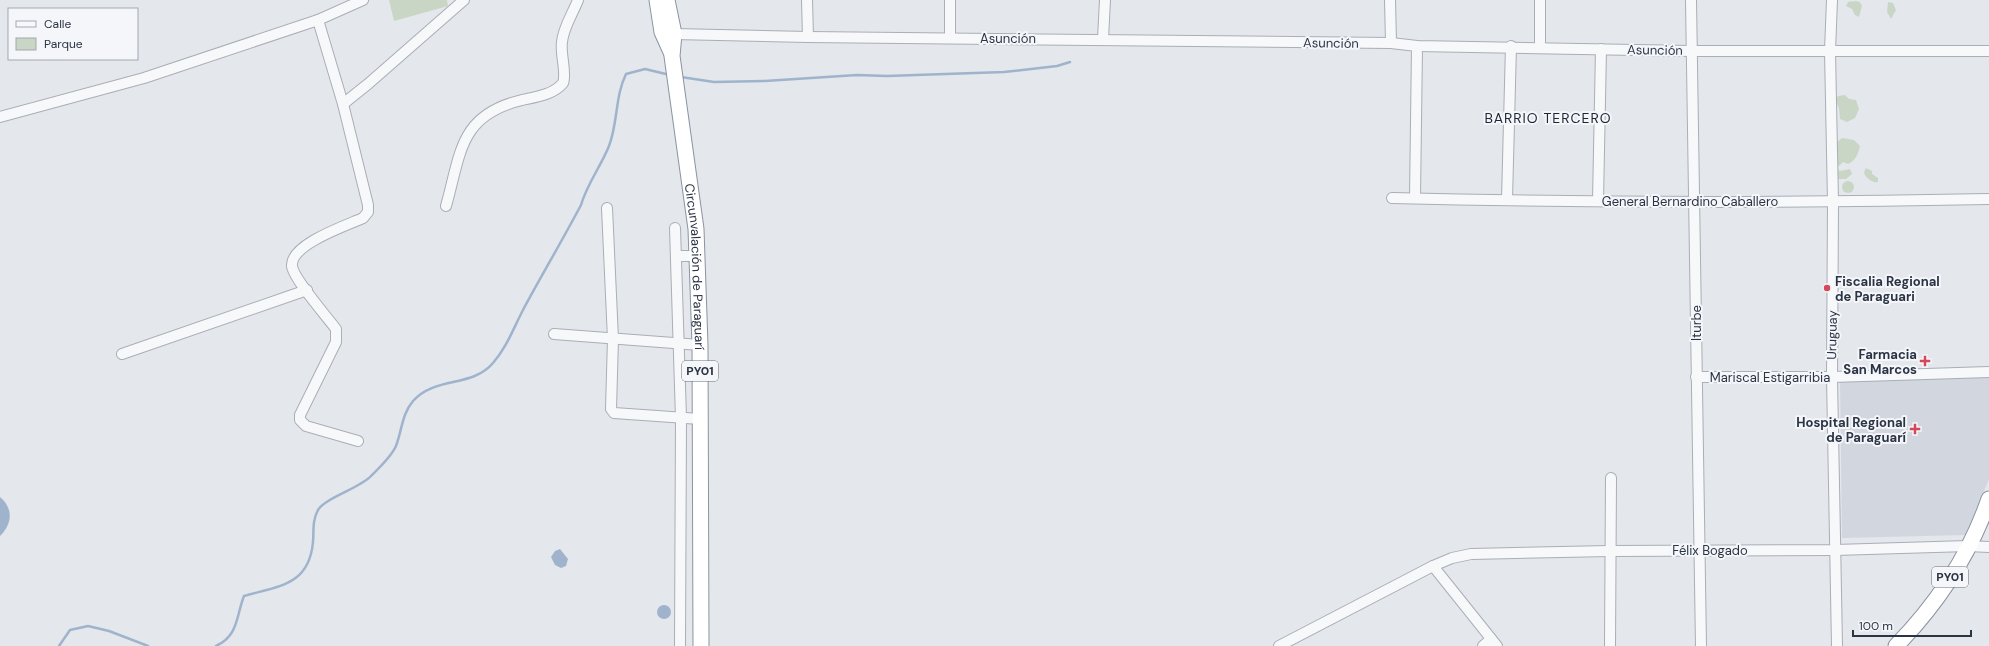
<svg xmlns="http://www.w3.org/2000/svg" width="1989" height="646" viewBox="0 0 1989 646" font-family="'DM Sans',sans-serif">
<rect width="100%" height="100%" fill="#e4e7ec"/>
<polygon fill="#d2d6de" points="1989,374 1989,479 1966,535 1842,538 1840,380"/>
<g fill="#c9d6c5">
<polygon points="389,0 447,0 448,6 394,21"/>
<polygon points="1856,1 1860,2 1862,6 1859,17 1855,15 1852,9 1846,6 1848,2"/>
<polygon points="1888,2 1893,3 1896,10 1891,19 1887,12"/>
<polygon points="1845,95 1849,99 1856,100 1859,109 1855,118 1847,122 1840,119 1839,108 1835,100 1838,96"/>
<path d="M 1842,138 L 1854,140 L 1860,146 C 1858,154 1856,160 1848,164 L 1843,162 L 1839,166 L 1836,164 L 1836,143 Z"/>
<polygon points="1836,168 1840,171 1850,169 1852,174 1846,179 1835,179"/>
<path d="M 1866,168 L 1872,171 L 1872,174 L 1878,178 L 1878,182 C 1872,183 1865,178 1864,172 Z"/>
<circle cx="1848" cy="187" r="6"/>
</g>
<g fill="#9fb4cc">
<path d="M 0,497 C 14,509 12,524 0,536 Z"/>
<polygon points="560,549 568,559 566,566 561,568 555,565 551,557 555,551"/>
<circle cx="664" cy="612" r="7"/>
</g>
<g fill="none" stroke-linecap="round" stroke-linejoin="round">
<g stroke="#9fb4cc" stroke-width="2.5">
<polyline points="681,77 714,82 765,81 857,75 887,76 1004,72 1057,66 1070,62"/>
<polyline points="59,646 70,630 88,626 109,631 148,646"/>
<path d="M 216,646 C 239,635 236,616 244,596 C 278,586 309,586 313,542 C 314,531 312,521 318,510 C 325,498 360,488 371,476 C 380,467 391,457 396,446 C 402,430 402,414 413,401 C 435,376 472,388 493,363 C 507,347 514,327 524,308 C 543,273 563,239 581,205 C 587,184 601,166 609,146 C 618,123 615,96 626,74 L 645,69 L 670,75"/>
</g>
<g stroke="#a9aeb7" stroke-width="12">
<g id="minor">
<polyline points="807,0 808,37"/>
<polyline points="1390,0 1391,43"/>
<polyline points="1691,0 1701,646"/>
<polyline points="1832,0 1830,51 1833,202 1832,377 1837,646"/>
<path d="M 318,20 L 343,104 L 368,205 L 368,212 L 363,218 C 348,225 290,244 292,266 C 293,278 327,317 336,329 L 336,342 L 300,415 L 300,420 L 306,426 L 358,441"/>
<polyline points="674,34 808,37 1391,43 1417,46 1692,51 1989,51"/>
<polyline points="950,38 950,0"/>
<polyline points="1103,39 1105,0"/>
<polyline points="1540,48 1540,0"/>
<polyline points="343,104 368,84 464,0"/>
<polyline points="0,117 144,78 318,20 363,0"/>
<path d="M 1392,198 C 1591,203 1790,203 1989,199"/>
<polyline points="1415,198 1417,46"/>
<polyline points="1507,199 1511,46"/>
<polyline points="1598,201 1601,49"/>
<path d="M 446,206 C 461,153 459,115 522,100 C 536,97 553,95 563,83 C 567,73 560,54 562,42 C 563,28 573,13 578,0"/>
<polyline points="607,208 613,339 611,409 614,413 700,419"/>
<polyline points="675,228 681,418 680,646"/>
<polyline points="676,256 697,256"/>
<polyline points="554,334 700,345"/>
<polyline points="122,354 307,290"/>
<polyline points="1696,377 1832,377 1989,372"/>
<polyline points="1433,566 1497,646"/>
<polyline points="1279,646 1433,566 1452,558 1471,554 1610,551 1835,550 1968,546 1989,547"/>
<polyline points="1483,646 1491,639"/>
<polyline points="1610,646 1611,478"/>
</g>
</g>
<g stroke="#8b94a3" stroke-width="17">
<g id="highway">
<polyline points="657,0 662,32 671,52"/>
<path id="s1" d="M 667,0 L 674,34 L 672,56 L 696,229 L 700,345 L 701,646"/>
<path d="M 1896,646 C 1937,604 1970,554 1989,499"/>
</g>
</g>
<use href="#minor" stroke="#f7f8fa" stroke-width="10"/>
<use href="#highway" stroke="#fff" stroke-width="15"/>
</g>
<g fill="#d1495b" stroke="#f4f6f9" stroke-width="1.5">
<circle cx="1827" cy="288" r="4"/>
<path d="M1923 355h4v4h4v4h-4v4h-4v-4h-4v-4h4z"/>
<path d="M1913 423h4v4h4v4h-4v4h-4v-4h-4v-4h4z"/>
</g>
<g text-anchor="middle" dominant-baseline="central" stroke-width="4" stroke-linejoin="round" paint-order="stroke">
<g fill="#f4f6f9" stroke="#676e7b" stroke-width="1">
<rect x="682" y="361" width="36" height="20" rx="3"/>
<rect x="1932" y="567" width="36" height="20" rx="3"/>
</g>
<g font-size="12" font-weight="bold" fill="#2b3445">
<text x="700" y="371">PY01</text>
<text x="1950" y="577">PY01</text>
</g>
<g font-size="13" fill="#2b3445" stroke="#f4f6f9">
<text x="1008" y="38">Asunción</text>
<text transform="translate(1331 43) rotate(1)">Asunción</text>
<text transform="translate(1655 50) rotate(1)">Asunción</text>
<text x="1690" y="201">General Bernardino Caballero</text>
<text stroke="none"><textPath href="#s1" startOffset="269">Circunvalación de Paraguarí</textPath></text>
<text transform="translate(1696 323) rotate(-90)">Iturbe</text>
<text transform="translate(1832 335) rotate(-89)">Uruguay</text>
<text x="1770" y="377">Mariscal Estigarribia</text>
<text x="1710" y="550">Félix Bogado</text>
</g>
<g font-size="13" font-weight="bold" fill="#2b3445" stroke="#f4f6f9" text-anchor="end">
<text x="1835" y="281" text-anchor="start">Fiscalia Regional<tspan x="1835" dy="15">de Paraguari</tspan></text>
<text x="1917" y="354">Farmacia<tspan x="1917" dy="15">San Marcos</tspan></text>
<text x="1906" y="422">Hospital Regional<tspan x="1906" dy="15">de Paraguarí</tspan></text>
</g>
<g font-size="14" letter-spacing="1" fill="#1d2536" stroke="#f4f6f9">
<text x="1548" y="118">BARRIO TERCERO</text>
</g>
</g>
<rect x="8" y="8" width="130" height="52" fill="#f4f6f9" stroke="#a4a8b1"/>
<rect x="16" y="21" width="20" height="6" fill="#f7f8fa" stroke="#a4a8b1"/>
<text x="44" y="28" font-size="12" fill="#2b3445">Calle</text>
<rect x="16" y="38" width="20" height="12" fill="#c9d6c5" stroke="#a4a8b1"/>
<text x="44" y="48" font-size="12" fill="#2b3445">Parque</text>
<path d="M1853 630v6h118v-6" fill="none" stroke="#2b3445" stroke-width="2"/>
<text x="1859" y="630" font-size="12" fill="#2b3445" stroke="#f4f6f9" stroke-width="3" paint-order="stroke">100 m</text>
</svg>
